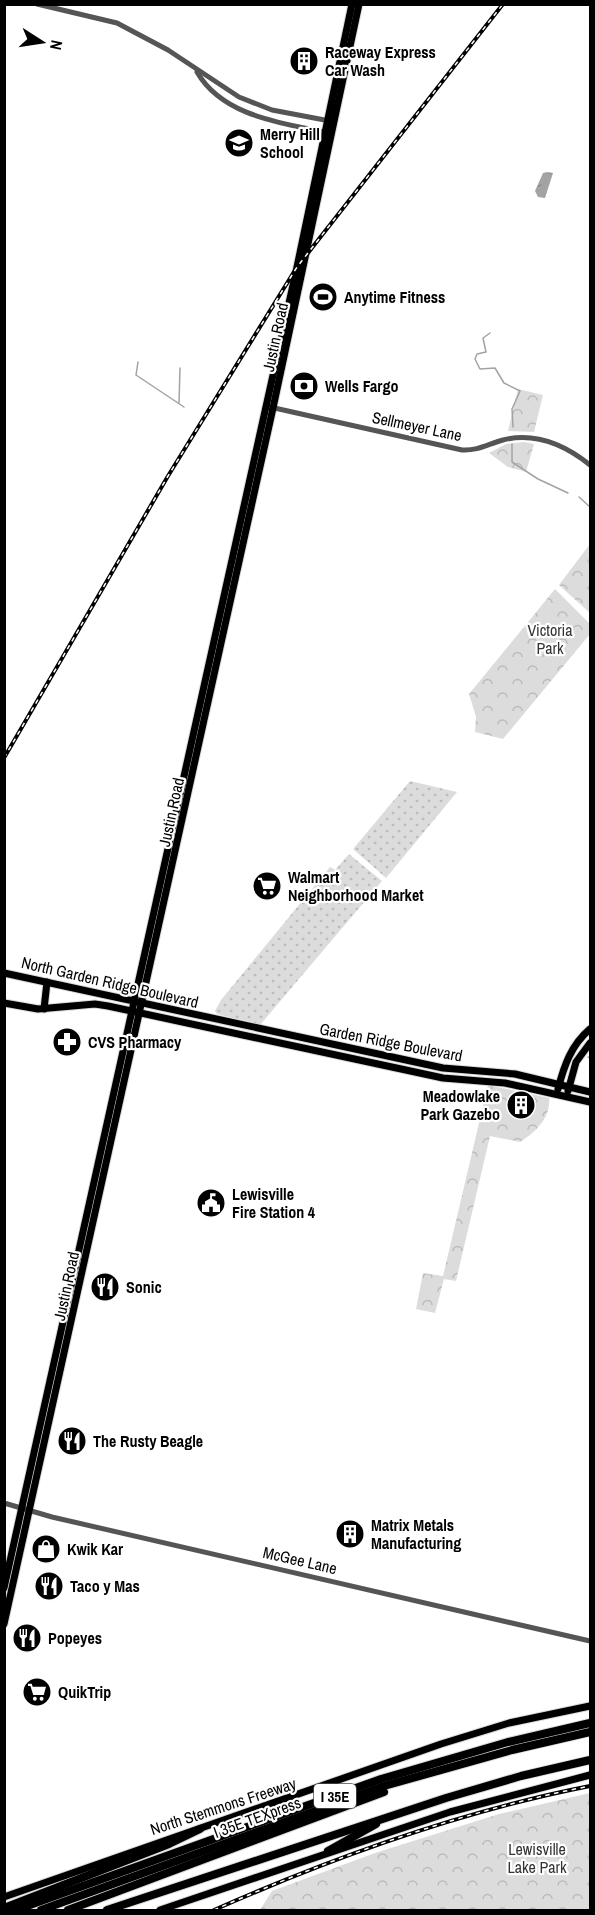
<svg xmlns="http://www.w3.org/2000/svg" width="595" height="1915" viewBox="0 0 595 1915" font-family="'Archivo Narrow',sans-serif">
<defs>
<pattern id="grass-dots" width="8" height="8" patternUnits="userSpaceOnUse" patternTransform="scale(1.5)"><rect width="8" height="8" fill="#dcdcdc"/><path d="M2 2h.1M6 6h.1" fill="none" stroke="#bbb" stroke-width="1.8" stroke-linecap="round"/></pattern>
<pattern id="park-crowns" width="20" height="18" patternUnits="userSpaceOnUse" patternTransform="scale(1.5)"><rect width="20" height="18" fill="#dcdcdc"/><path d="M2 6a3 3 0 1 1 6 0M12 15a3 3 0 1 1 6 0" fill="none" stroke="#bbb"/></pattern>
<pattern id="water-ripples" width="26" height="14" patternUnits="userSpaceOnUse" patternTransform="scale(1.5)"><rect width="26" height="14" fill="#a3a3a3"/><path d="M2 4q2-2 4 0t4 0M15 11q2-2 4 0t4 0" fill="none" stroke="#8b8b8b"/></pattern>
</defs>
<rect width="100%" height="100%" fill="#fff"/>
<g fill="url(#grass-dots)">
<polygon points="410,781 457,792 386,878 353,849"/>
<polygon points="349,854 382,881 260,1025 217,1014 215,1011 221,1000 330,867 335,870"/>
</g>
<g fill="url(#park-crowns)">
<polygon points="518,389 543,395 534,432 508,431"/>
<polygon points="524,442 534,444 526,472 508,467 489,453 506,444"/>
<polygon points="590,544 590,613 559,585"/>
<polygon points="555,589 590,624 590,634 503,739 475,732 476,717 469,694"/>
<path d="M 488,1085 L 549,1098 C 551,1117 536,1132 520,1142 L 490,1136 L 456,1281 L 444,1279 L 435,1313 L 416,1309 L 423,1273 L 443,1276 Z"/>
<polygon points="590,1793 590,1910 260,1910 272,1891 375,1853 499,1814"/>
</g>
<polygon fill="url(#water-ripples)" points="547,172 553,173 545,198 538,197 535,191 543,173"/>
<g fill="none" stroke-linecap="round" stroke-linejoin="round">
<g stroke="#a3a3a3" stroke-width="1.5">
<polyline points="490,333 483,338 486,352 477,354 475,359 480,369 495,368 504,383 520,391 512,409 513,427"/>
<polyline points="138,362 136,375 184,407"/>
<polyline points="179,403 180,368"/>
<polyline points="512,444 512,462 538,479 568,493"/>
<polyline points="579,497 590,507"/>
<polyline points="588,1057 590,1058"/>
</g>
<g stroke="#dbdbdb" stroke-width="9">
<g id="major">
<polyline points="4,973 443,1068 515,1074 590,1092"/>
<polyline points="4,1003 38,1009 95,1004 108,1006 443,1078 505,1083 590,1102"/>
<polyline points="44,1009 47,982"/>
<path d="M 558,1089 C 564,1066 571,1045 590,1029"/>
<polyline points="568,1091 576,1062 590,1043"/>
<polyline points="4,1588 297,267 352,4"/>
<polyline points="4,1624 273,408 359,4"/>
<polyline points="4,1897 441,1744 509,1723 590,1706"/>
<polyline points="160,1910 450,1812 590,1775"/>
</g>
</g>
<g stroke="#dbdbdb" stroke-width="10">
<g id="highway">
<polyline points="328,1851 376,1824"/>
<polyline points="4,1908 169,1844 200,1829"/>
<polyline points="16,1910 381,1779 508,1742 590,1723"/>
<polyline points="41,1910 384,1786 512,1750 590,1732"/>
<polyline points="68,1910 384,1792"/>
<polyline points="107,1910 446,1798 521,1776 590,1760"/>
</g>
</g>
<g stroke="#555" stroke-width="5">
<polyline points="37,4 117,23 168,50 239,97 272,110 330,121"/>
<path d="M 197,72 C 223,117 283,123 329,133"/>
<path d="M 270,407 L 462,450 C 478,451 488,444 503,440 C 535,432 565,445 590,465"/>
<polyline points="4,1503 52,1517 590,1641"/>
</g>
<use href="#major" stroke="#000" stroke-width="7"/>
<use href="#highway" stroke="#000" stroke-width="8"/>
<g stroke="#000" stroke-width="4">
<g id="rail">
<polyline points="4,758 168,476 297,267 503,4"/>
<path d="M 214,1910 C 334,1857 462,1811 590,1786"/>
</g>
</g>
<use href="#rail" stroke="#fff" stroke-width="1.5" stroke-dasharray="4.5" stroke-linecap="butt"/>
</g>
<defs>
<g id="building-disc" transform="scale(1.5)"><circle r="9.5" fill="#000" stroke="#fff"/><path d="M-4-6H4V6H1V3H-1V6H-4ZM-2.5-4.3h1.7v1.8h-1.7ZM.8-4.3h1.7v1.8H.8ZM-2.5-1h1.7V.8h-1.7ZM.8-1h1.7V.8H.8Z" fill="#fff"/></g>
<g id="school-disc" transform="scale(1.5)"><circle r="9.5" fill="#000" stroke="#fff"/><path d="M0-5L7-2L0 1L-7-2ZM-4 1L0 2.5L4 1V4Q0 6-4 4Z" fill="#fff"/></g>
<g id="stadium-disc" transform="scale(1.5)"><circle r="9.5" fill="#000" stroke="#fff"/><path d="M0-5a6.5 5 0 1 0 0 10a6.5 5 0 1 0 0-10ZM-3.5-1.8h7v3.6h-7Z" fill="#fff"/></g>
<g id="bank-disc" transform="scale(1.5)"><circle r="9.5" fill="#000" stroke="#fff"/><path d="M-6-4H6V4H-6ZM0-2.3a2.3 2.3 0 1 0 0 4.6a2.3 2.3 0 1 0 0-4.6Z" fill="#fff"/></g>
<g id="supermarket-disc" transform="scale(1.5)"><circle r="9.5" fill="#000" stroke="#fff"/><path d="M-6-5.5h2.5l.6 2H6L4.5 2H-2.5L-4.4-4H-6ZM-1.5 3.2a1.3 1.3 0 1 0 .1 0ZM3 3.2a1.3 1.3 0 1 0 .1 0Z" fill="#fff"/></g>
<g id="pharmacy-disc" transform="scale(1.5)"><circle r="9.5" fill="#000" stroke="#fff"/><path d="M-2-6h4v4h4v4h-4v4h-4v-4h-4v-4h4Z" fill="#fff"/></g>
<g id="civic-disc" transform="scale(1.5)"><circle r="9.5" fill="#000" stroke="#fff"/><path d="M-.6-6.5H3V-4.5H.6V-3L4-1V1h2V6H-6V1h2V-1L-.6-3ZM-1.2 2.5V6h2.4V2.5Z" fill="#fff"/></g>
<g id="restaurant-disc" transform="scale(1.5)"><circle r="9.5" fill="#000" stroke="#fff"/><path d="M-5-6h1v4h1v-4h1v4h1v-4h1v5L-1.5 .5V6h-2V.5L-5-1ZM5-6V6H3V1.5H1.5Q1.5-4 5-6Z" fill="#fff"/></g>
<g id="shop-disc" transform="scale(1.5)"><circle r="9.5" fill="#000" stroke="#fff"/><path d="M-5-2.5h2.3a2.7 3.5 0 0 1 5.4 0H5L5.5 6h-11ZM-1.5-2.5h3a1.5 2.3 0 0 0-3 0Z" fill="#fff"/></g>
</defs>
<g fill-rule="evenodd">
<use href="#building-disc" x="304" y="61"/>
<use href="#school-disc" x="239" y="143"/>
<use href="#stadium-disc" x="323" y="297"/>
<use href="#bank-disc" x="304" y="386"/>
<use href="#supermarket-disc" x="267" y="886"/>
<use href="#pharmacy-disc" x="67" y="1042"/>
<use href="#building-disc" x="521" y="1105"/>
<use href="#civic-disc" x="211" y="1203"/>
<use href="#restaurant-disc" x="105" y="1287"/>
<use href="#restaurant-disc" x="72" y="1441"/>
<use href="#building-disc" x="350" y="1534"/>
<use href="#shop-disc" x="46" y="1549"/>
<use href="#restaurant-disc" x="49" y="1586"/>
<use href="#restaurant-disc" x="27" y="1638"/>
<use href="#supermarket-disc" x="37" y="1692"/>
</g>
<g text-anchor="middle" dominant-baseline="central" stroke-width="4.5" stroke-linejoin="round" paint-order="stroke">
<rect fill="#fff" stroke="#4c4c4c" stroke-width="1.5" x="314" y="1784" width="42" height="24" rx="4.5"/>
<g font-size="15" font-weight="bold" fill="#000">
<text x="335" y="1796">I 35E</text>
</g>
<g font-size="16" font-weight="bold" fill="#000" stroke="#fff" text-anchor="start">
<text x="325" y="52">Raceway Express<tspan x="325" dy="18">Car Wash</tspan></text>
<text x="260" y="134">Merry Hill<tspan x="260" dy="18">School</tspan></text>
<text x="344" y="297">Anytime Fitness</text>
<text x="325" y="386">Wells Fargo</text>
<text x="288" y="877">Walmart<tspan x="288" dy="18">Neighborhood Market</tspan></text>
<text x="88" y="1042">CVS Pharmacy</text>
<text x="500" y="1096" text-anchor="end">Meadowlake<tspan x="500" dy="18">Park Gazebo</tspan></text>
<text x="232" y="1194">Lewisville<tspan x="232" dy="18">Fire Station 4</tspan></text>
<text x="126" y="1287">Sonic</text>
<text x="93" y="1441">The Rusty Beagle</text>
<text x="371" y="1525">Matrix Metals<tspan x="371" dy="18">Manufacturing</tspan></text>
<text x="67" y="1549">Kwik Kar</text>
<text x="70" y="1586">Taco y Mas</text>
<text x="48" y="1638">Popeyes</text>
<text x="58" y="1692">QuikTrip</text>
</g>
<g font-size="16" fill="#000" stroke="#fff">
<text transform="translate(275 337) rotate(-78)">Justin Road</text>
<text transform="translate(417 426) rotate(12)">Sellmeyer Lane</text>
<text transform="translate(171 812) rotate(-78)">Justin Road</text>
<text transform="translate(110 982) rotate(13)">North Garden Ridge Boulevard</text>
<text transform="translate(391 1042) rotate(11)">Garden Ridge Boulevard</text>
<text transform="translate(66 1286) rotate(-78)">Justin Road</text>
<text transform="translate(300 1560) rotate(13)">McGee Lane</text>
<text transform="translate(223 1806) rotate(-18)">North Stemmons Freeway</text>
<text transform="translate(257 1817) rotate(-20)">I 35E TEXpress</text>
</g>
<g font-size="16" fill="#333" stroke="#fff">
<text x="550" y="630">Victoria<tspan x="550" dy="18">Park</tspan></text>
<text x="537" y="1849">Lewisville<tspan x="537" dy="18">Lake Park</tspan></text>
</g>
</g>
<rect width="595" height="1915" fill="none" stroke="#000000" stroke-width="12"/>
<g transform="translate(42 42) rotate(102)" stroke="#ffffff" stroke-width="4.5" paint-order="stroke">
<path d="M0-4.5L10 22L0 15L-10 22Z" fill="#000000"/>
<text y="-9" font-size="16" font-weight="bold" text-anchor="middle" fill="#000000">N</text>
</g>
</svg>
